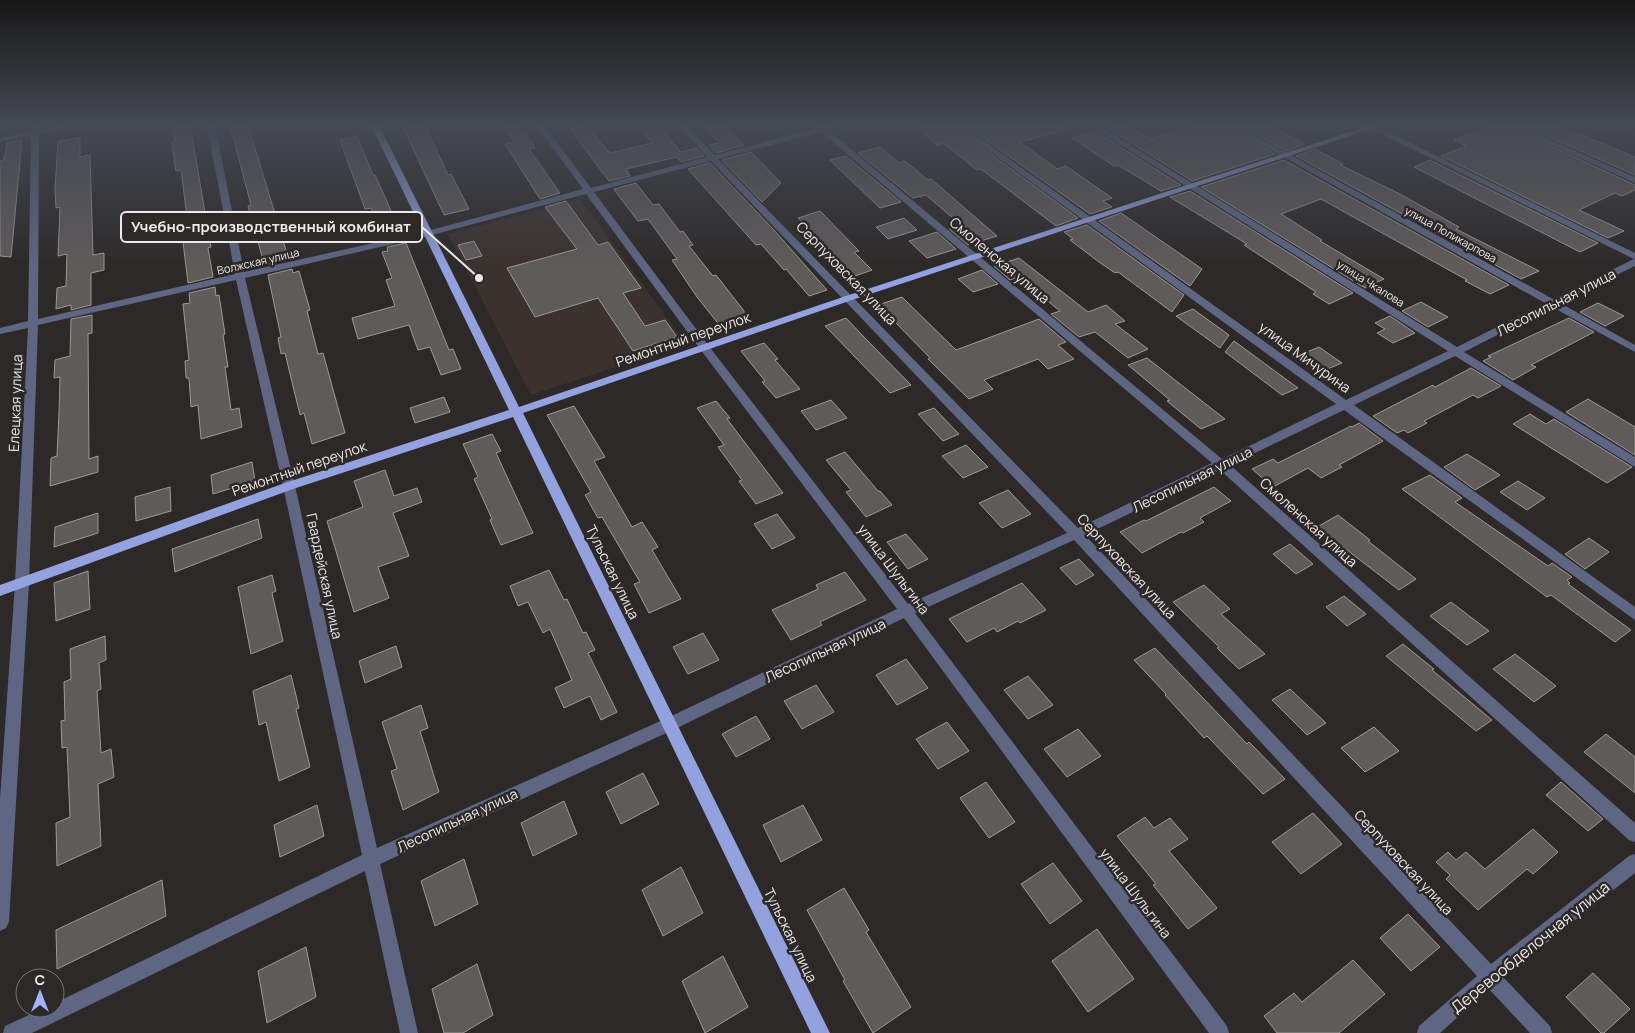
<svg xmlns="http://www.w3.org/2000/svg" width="1635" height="1033" viewBox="0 0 1635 1033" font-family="Manrope,sans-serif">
<rect width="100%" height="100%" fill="#2c2928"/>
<polygon fill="#3b312e" points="580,199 686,344 531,395 448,234"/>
<g fill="#5f5b5a" stroke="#9d9997">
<polygon points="183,125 190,125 211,247 208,248 213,277 188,283 183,242 190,241 186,209 181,170 176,171 172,143 175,142 173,127"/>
<polygon points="230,125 248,125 289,260 266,265 265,260 263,260 248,206 251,205"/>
<polygon points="402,125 425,125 448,175 451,174 469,209 444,215"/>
<polygon points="504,125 521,125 535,148 529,149 560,193 540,199 505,144 514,142"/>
<polygon points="586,125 610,153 652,143 643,132 661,128 681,152 697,148 704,156 681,162 677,157 626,169 630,176 609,181 570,129"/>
<polygon points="702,125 724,125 744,145 716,153 709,145 719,143"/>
<polygon points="913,125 951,125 1078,218 1056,226 981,169 977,170 943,143 938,145"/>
<polygon points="965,125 1064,125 1065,130 1020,142 1057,169 1066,166 1112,198 1103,201 1112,207 1090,214"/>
<polygon points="1117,125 1128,125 1150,139 1197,125 1224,125 1275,154 1192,181 1107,128"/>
<polygon points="1240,125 1267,125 1305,144 1286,151"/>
<polygon points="1494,125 1505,125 1635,185 1635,190 1622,196 1615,193 1579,210 1624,231 1608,238 1441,156 1466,146 1454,140"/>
<polygon points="1522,125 1558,125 1635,157 1635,175"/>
<polygon points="1095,131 1181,185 1161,191 1118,165 1114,166 1072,138"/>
<polygon points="357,136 373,175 375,175 402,235 383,239 371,208 365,209 340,140"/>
<polygon points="80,137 80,157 90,155 93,255 104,253 104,270 91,273 91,305 71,310 71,305 56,309 57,288 66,286 67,254 58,256 60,207 56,208 55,189 58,142"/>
<polygon points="22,140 11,257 0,256 0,161 4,160 7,143"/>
<polygon points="880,147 899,163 905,161 928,180 931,179 997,236 968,245 949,229 961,225 926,195 913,198 858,153"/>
<polygon points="1315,149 1343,164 1340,165 1400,194 1459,227 1456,229 1539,271 1521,279 1296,156"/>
<polygon points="751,152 781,183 762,202 722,160"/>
<polygon points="846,156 901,202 880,208 830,160"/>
<polygon points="1284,160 1509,285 1490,294 1465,281 1467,280 1321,199 1281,214 1322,240 1320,241 1384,279 1365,288 1201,187"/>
<polygon points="1430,160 1598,243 1580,252 1414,167"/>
<polygon points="710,163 774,230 827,290 809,296 786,269 784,270 761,244 756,245 688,169"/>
<polygon points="636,183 653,205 659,204 680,232 683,231 693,245 689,246 713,276 716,275 744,311 744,319 721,327 697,297 672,260 677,259 648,219 638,221 615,191 614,189"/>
<polygon points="1190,191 1353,293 1329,304 1313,294 1316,292 1244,245 1247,244 1170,197"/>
<polygon points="566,201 598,245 608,242 641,288 623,293 645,326 665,320 677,337 633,351 598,298 535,317 507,268 577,249 545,207"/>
<polygon points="820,211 859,251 854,252 872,270 855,276 798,218"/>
<polygon points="1121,213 1202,269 1190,286 1099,221"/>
<polygon points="904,218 917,230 888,239 876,227"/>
<polygon points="1087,225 1184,295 1172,312 1118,272 1115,273 1099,262 1070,240 1073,239 1064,232"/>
<polygon points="937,232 956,249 927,258 909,241"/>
<polygon points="474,241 482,256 466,260 458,245"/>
<polygon points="406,243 449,350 453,349 461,369 441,375 430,347 418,350 409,325 358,339 352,318 395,306 386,280 392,278 382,252 388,251 387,247"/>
<polygon points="1019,258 1088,312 1106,305 1125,321 1115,324 1148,349 1128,358 1095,332 1079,337 1051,314 1060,311 1018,277 1010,280 994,266"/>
<polygon points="292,269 293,273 299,271 310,310 307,311 318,354 323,353 345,433 312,444 304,413 300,415 285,353 281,354 278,338 281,337 268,275"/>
<polygon points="982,270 998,284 973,292 958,279"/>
<polygon points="215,287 216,296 219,295 225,334 223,335 228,367 225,367 231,410 239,408 242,427 201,439 198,405 191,407 189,378 186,378 185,361 189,360 183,304 190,303 189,293"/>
<polygon points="902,297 956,350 1039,319 1066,342 1058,345 1074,359 1048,369 1038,359 984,380 993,389 969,399 928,359 930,358 895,322 892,324 876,308 879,306 878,305"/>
<polygon points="1421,302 1448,317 1428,327 1402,311"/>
<polygon points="1598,303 1624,316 1605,326 1580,312"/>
<polygon points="1193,309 1229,335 1220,348 1176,316"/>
<polygon points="92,315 92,333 88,334 89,459 98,456 98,472 50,486 51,458 57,456 59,413 60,377 54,378 55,360 70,356 71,319"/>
<polygon points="1390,316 1415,333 1393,343 1377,333 1385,329 1375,323"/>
<polygon points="846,318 862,335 911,385 890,393 825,326"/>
<polygon points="1569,318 1594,332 1531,365 1536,367 1513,380 1483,361 1491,357 1488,356"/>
<polygon points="1234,341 1298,388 1282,395 1225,352"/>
<polygon points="764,343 778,359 775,360 800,389 776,398 762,382 765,381 741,351"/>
<polygon points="1319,347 1342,363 1325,370 1302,354"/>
<polygon points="1147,358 1189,391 1225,419 1201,429 1167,401 1170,400 1128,365"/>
<polygon points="1471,368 1501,386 1478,398 1473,395 1424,421 1427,423 1408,433 1404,430 1397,433 1373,416 1433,385 1435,387"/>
<polygon points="444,397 450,412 415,423 410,408"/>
<polygon points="1588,399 1635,427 1635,455 1566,412"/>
<polygon points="831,400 847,418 816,430 801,411"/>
<polygon points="716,401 730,418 727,419 783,493 756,504 739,481 742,480 718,447 724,445 697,408"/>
<polygon points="574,406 605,457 594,461 632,527 642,522 658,547 652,550 681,599 649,613 634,584 640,582 602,517 598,518 585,495 591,492 547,415"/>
<polygon points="934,408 959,434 943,441 918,414"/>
<polygon points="1530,414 1546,424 1554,419 1632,467 1607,483 1513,424"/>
<polygon points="1359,423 1383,441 1339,465 1342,467 1321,478 1308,468 1273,487 1252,469 1273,459 1278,463 1351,426 1352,427"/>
<polygon points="492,434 501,451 496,453 533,533 501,545 490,520 492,519 474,479 478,477 463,444"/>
<polygon points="966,445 988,467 963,478 942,456"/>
<polygon points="845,452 878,491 880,491 892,505 866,517 846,492 851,490 826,460"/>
<polygon points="1467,454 1500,475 1475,490 1444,467"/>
<polygon points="252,462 255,481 213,494 211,475"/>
<polygon points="385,470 394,496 417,488 422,502 393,513 409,556 378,567 389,598 354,612 327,521 363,507 354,481"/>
<polygon points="1430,475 1462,498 1455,502 1548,566 1552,563 1572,577 1567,580 1570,583 1568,584 1631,630 1615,642 1551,595 1547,597 1402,489"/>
<polygon points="1518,481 1545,498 1527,510 1500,492"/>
<polygon points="170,487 171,511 136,521 135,497"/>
<polygon points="1214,487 1231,501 1200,518 1204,522 1183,533 1181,532 1142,553 1120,532 1144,520 1146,521"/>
<polygon points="1008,490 1031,514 1002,528 979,503"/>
<polygon points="98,513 98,533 54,547 55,527"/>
<polygon points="777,514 795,538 772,549 754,524"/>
<polygon points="1338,515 1370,540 1368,541 1416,579 1399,590 1317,527"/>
<polygon points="258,519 262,538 175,572 172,549"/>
<polygon points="906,534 928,559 908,569 887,542"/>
<polygon points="1589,538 1609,552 1585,569 1565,554"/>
<polygon points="1290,544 1313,564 1296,574 1273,554"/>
<polygon points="1079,559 1094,575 1076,585 1060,568"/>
<polygon points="549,570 564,600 567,599 583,633 586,632 595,650 588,653 617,712 601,720 590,696 564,708 555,688 572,680 550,629 543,633 528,602 518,606 510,586"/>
<polygon points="88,571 90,609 56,621 54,583"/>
<polygon points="845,572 866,600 820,622 822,625 791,640 772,610 818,589 816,585"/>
<polygon points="272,575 276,591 272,593 283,641 251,654 238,587"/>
<polygon points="1022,583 1046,610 1020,623 1018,621 997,632 994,628 967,642 949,619"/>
<polygon points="1204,585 1230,609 1221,614 1265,654 1239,669 1217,648 1219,647 1173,602"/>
<polygon points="1344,596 1366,614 1347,626 1326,607"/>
<polygon points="1451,602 1489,631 1467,645 1430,616"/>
<polygon points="703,633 719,660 688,674 673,647"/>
<polygon points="105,636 106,660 99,663 101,689 97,691 101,753 111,749 114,777 98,784 101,846 57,866 56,823 70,817 67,747 62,748 61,721 65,720 64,682 71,679 70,649"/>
<polygon points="1403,644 1434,669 1432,670 1492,720 1476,731 1386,656"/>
<polygon points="396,646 402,667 365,683 359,661"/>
<polygon points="1155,648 1247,744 1249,742 1285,779 1263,794 1207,736 1204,738 1165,695 1166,694 1134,660"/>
<polygon points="1515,654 1556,686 1534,702 1493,669"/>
<polygon points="906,659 928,688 897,705 876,675"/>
<polygon points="291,675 299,708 296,709 310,767 279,781 266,722 259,725 253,691"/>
<polygon points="1028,676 1053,705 1028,719 1004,690"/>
<polygon points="816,685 834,712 802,729 784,701"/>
<polygon points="1290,689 1326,723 1307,735 1272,700"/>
<polygon points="421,705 428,728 420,731 439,792 403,810 391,771 397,769 382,722"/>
<polygon points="756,716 770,739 736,757 722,734"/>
<polygon points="947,722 969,751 938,769 916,739"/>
<polygon points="1374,727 1399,751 1365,772 1341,748"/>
<polygon points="1078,729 1101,756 1067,777 1044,749"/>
<polygon points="1606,734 1635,757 1635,793 1584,752"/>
<polygon points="643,773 659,804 621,824 606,792"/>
<polygon points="986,782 1015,822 989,838 960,798"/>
<polygon points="1561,782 1603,819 1588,831 1546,795"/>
<polygon points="564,801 577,834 533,856 521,823"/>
<polygon points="317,805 324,836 280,857 274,825"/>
<polygon points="803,805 822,840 781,862 763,825"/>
<polygon points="1313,813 1342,844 1301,874 1272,842"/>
<polygon points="1145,817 1154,828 1170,818 1188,839 1169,851 1217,908 1188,929 1153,885 1156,884 1117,836"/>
<polygon points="1533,829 1558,852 1533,874 1527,869 1478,910 1446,879 1450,875 1436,862 1448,852 1456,860 1466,852 1485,869"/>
<polygon points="464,859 478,904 435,926 421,881"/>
<polygon points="1053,863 1082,901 1050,924 1021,884"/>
<polygon points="681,867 703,913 663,936 642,890"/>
<polygon points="162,880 166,916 57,969 56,930"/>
<polygon points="844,888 869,930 866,932 911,1007 873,1033 843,981 845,980 807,910"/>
<polygon points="1408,914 1440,947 1411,971 1380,938"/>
<polygon points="1097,929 1134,979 1088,1012 1052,961"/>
<polygon points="306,947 316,997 267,1023 258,971"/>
<polygon points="723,956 748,1007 705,1033 682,981"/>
<polygon points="1353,960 1385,994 1339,1033 1277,1033 1264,1016 1294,993 1302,1002"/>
<polygon points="477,964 493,1015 463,1033 444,1033 432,989"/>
<polygon points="1593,973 1630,1009 1604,1033 1601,1033 1566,997"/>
</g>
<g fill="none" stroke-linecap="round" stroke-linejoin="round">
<g fill="#5f6684" fill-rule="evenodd">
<path d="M 31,125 L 39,125 L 39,130 L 62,125 L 77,125 L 39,134 L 38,319 L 235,274 L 207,125 L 215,125 L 244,272 L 427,231 L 583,189 L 536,125 L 544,125 L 591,188 L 707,157 L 679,125 L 687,125 L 715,155 L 816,128 L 813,125 L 842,125 L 828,130 L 1222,459 L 1336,404 L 953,125 L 962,125 L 1346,400 L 1448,351 L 1089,125 L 1098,125 L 1457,347 L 1545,303 L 1226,125 L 1236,125 L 1553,299 L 1634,259 L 1364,125 L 1374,125 L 1635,253 L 1635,266 L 1560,303 L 1635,345 L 1635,352 L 1552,307 L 1464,352 L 1635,457 L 1635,467 L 1455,356 L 1354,405 L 1635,607 L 1635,620 L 1344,410 L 1230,465 L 1635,823 L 1635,842 L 1629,840 L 1220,470 L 1085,535 L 1491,964 L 1629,856 L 1635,854 L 1635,873 L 1503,977 L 1550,1026 L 1552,1033 L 1530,1033 L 1489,989 L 1440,1033 L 1417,1033 L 1419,1026 L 1477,976 L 1074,540 L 915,613 L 1227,1026 L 1229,1033 L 1209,1033 L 904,618 L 675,729 L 380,864 L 418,1033 L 400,1033 L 365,871 L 32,1033 L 3,1033 L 5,1026 L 44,1008 L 55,1008 L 55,1003 L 362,855 L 283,486 L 236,280 L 38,325 L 29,583 L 9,922 L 6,928 L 0,931 L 0,799 L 15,583 L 28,328 L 0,334 L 0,328 L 28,321 L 31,136 L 0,142 L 0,138 L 31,131 ZM 821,132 L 1212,463 L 1078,528 L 718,159 ZM 711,161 L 1067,533 L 908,604 L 708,345 L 594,192 ZM 586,194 L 700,349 L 897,609 L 665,719 L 377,848 L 295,486 L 245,278 L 428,236 Z"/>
<polygon points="1507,125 1517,125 1635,177 1635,183"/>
</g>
<polygon fill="#94a1df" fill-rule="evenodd" points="371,125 379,125 519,407 846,296 1371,125 1383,125 852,300 523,413 830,1033 811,1033 513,417 293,489 0,596 0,585 285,483 509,410"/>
</g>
<linearGradient id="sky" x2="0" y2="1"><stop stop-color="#181716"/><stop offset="0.46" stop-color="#454953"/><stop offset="1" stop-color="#454953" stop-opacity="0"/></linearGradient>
<rect width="1635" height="270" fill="url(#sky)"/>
<g text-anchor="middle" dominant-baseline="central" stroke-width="5" stroke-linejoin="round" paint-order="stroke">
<g font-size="11" fill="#ece9e9" stroke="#2c2928">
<text transform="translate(1451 234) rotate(29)">улица Поликарпова</text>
<text transform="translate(258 261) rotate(-13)">Волжская улица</text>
<text transform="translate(1371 283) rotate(32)">улица Чкалова</text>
</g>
<g font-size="14" fill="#ece9e9" stroke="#2c2928">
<text transform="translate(1000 260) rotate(40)">Смоленская улица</text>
<text transform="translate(847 273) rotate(46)">Серпуховская улица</text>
<text transform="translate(1556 302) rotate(-27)">Лесопильная улица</text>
<text transform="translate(683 339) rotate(-19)">Ремонтный переулок</text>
<text transform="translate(1305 357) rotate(36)">улица Мичурина</text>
<text transform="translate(15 403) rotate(-88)">Елецкая улица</text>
<text transform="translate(299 468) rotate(-19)">Ремонтный переулок</text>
<text transform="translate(1192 479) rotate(-26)">Лесопильная улица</text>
<text transform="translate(1309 522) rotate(42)">Смоленская улица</text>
<text transform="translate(1127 566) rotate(47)">Серпуховская улица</text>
<text transform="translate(894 569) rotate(53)">улица Шульгина</text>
<text transform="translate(613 572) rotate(64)">Тульская улица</text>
<text transform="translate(325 576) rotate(78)">Гвардейская улица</text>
<text transform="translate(825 650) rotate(-25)">Лесопильная улица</text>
<text transform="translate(457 820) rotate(-25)">Лесопильная улица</text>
<text transform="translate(1404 862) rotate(47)">Серпуховская улица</text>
<text transform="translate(1136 893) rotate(53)">улица Шульгина</text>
<text transform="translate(791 935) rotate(64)">Тульская улица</text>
</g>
<g font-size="16" fill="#ece9e9" stroke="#2c2928">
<text transform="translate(1530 947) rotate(-39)">Деревообделочная улица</text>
</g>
</g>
<path fill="none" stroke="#ece9e9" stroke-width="2" d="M479 278L422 227"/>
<circle fill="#ece9e9" stroke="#2c2928" stroke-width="2" cx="479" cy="278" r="5"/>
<rect fill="#2c2928" stroke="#ece9e9" stroke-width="2" x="121" y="212" width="301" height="30" rx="5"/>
<g font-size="15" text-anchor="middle" font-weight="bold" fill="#ece9e9">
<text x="271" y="232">Учебно-производственный комбинат</text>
</g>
<g transform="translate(40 993)"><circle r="24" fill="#2c2928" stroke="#797675"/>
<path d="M0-4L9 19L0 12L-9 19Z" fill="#a3b2fd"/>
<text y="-8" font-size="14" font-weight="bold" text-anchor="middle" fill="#ece9e9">С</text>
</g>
</svg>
